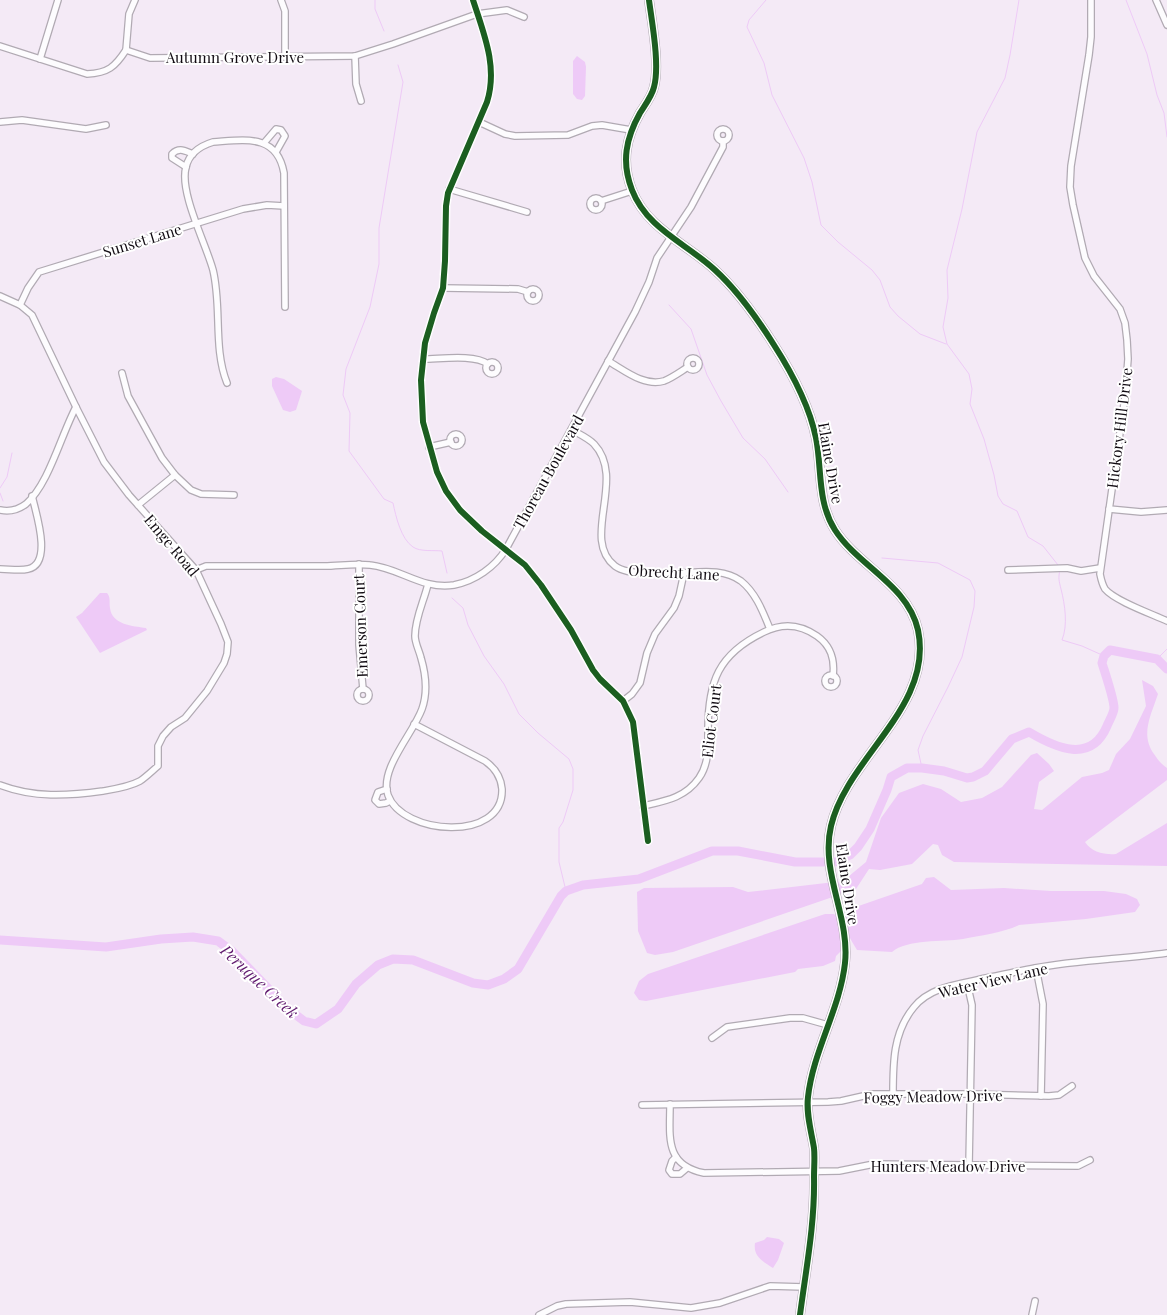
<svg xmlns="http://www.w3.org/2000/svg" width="1167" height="1315" viewBox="0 0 1167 1315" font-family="'Playfair Display',serif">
<rect width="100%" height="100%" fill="#f4eaf6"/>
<g fill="#eecaf7">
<polygon points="577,56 585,62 586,67 585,96 582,100 577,99 573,94 573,61"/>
<polygon points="276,377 284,379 302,391 296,410 290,412 283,410 272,386 272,379"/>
<path d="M 100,593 L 107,593 C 111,598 109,602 110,608 C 112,625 133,626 146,628 L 147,630 L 100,653 L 76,617 L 82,613 Z"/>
<path d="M 1142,680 L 1153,686 L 1158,694 C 1151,715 1140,735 1154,754 C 1158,760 1161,764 1167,768 L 1167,780 L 1085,842 C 1091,852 1105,855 1116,854 L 1167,823 L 1167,866 L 954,862 L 942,855 L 938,845 L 933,844 L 912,864 L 880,870 L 869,869 L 856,889 L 673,952 L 655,955 L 647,953 L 638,931 L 637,892 L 644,888 L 733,887 L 748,892 L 843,881 L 866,862 L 881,818 L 899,793 L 923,784 L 941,789 L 961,802 L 982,798 L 1002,787 L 1031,755 L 1037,753 L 1049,764 L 1054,771 L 1039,782 L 1034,809 L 1042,810 L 1082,777 L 1102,773 L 1109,770 L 1116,754 L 1130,739 L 1146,706 Z"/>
<path d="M 934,877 L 951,890 L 1004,888 L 1051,891 L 1104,891 L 1126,894 L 1137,899 L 1140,905 L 1135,912 L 1086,919 L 1019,925 C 1005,932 979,936 963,939 C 943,942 907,939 892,952 L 857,950 C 847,933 844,929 847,910 L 922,884 L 926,878 Z"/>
<polygon points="825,914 834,914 837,917 842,944 841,951 836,956 835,961 823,966 798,969 795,972 646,1001 639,1000 634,993 639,981 648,974"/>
<path d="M 767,1237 L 779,1239 L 784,1243 L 778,1260 L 773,1268 C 763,1261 753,1257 755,1243 L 764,1240 Z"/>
</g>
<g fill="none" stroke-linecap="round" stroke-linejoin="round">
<g stroke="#eecaf7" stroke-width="1">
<polyline points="375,0 375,9 384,31"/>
<polyline points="766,0 749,20 747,27 764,63 772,95 804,158 812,182 821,225 838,242 872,270 880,280 890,307 898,316 920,334 946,344"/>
<polyline points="1019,0 1010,55 1005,78 977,132 962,209 947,270 948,298 943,327 947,344 969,374 972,389 970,404 984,439 994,475 998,496 1003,504 1017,511 1028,537 1043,546 1058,565"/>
<polyline points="1126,0 1147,54 1157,95 1164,113 1167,137"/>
<path d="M 398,65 L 403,82 L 379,228 L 379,264 L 370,307 L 346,369 L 343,395 L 350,413 L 349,451 L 384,499 L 393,503 C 396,517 401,539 413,547 C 420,552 434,550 442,551 L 447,573"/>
<polyline points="669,305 691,329 707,375 721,401 743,438 765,459 788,492"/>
<polyline points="0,488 7,477 12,453"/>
<polyline points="0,493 3,501"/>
<polyline points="882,558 938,563 970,580 975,591 974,607 962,657 948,687 923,736 918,750 922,768"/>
<path d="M 1060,570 C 1058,578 1059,581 1061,589 C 1065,605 1068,625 1062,640 L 1082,646 L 1102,655 L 1110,650"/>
<polyline points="452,598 463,608 468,625 484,656 504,684 519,714 538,733 569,759 573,769 573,790 563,822 559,828 559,862 566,891"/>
<polyline points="1157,659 1167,649"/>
</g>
<path stroke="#eecaf7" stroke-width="9" d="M 0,940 L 106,947 L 161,939 L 193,937 L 218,941 L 233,952 L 287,1008 L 304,1021 L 316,1024 L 338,1009 L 356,984 L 378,965 L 393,959 L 413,960 L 473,983 L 488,985 L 504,979 L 518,969 L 561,896 L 566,891 L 583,885 L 639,879 L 712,851 L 738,851 L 795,862 L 835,862 L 850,855 L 858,847 L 870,829 L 887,790 L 891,777 L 907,768 L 922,768 L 944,771 L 967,778 L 973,777 L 985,771 L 1012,739 L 1029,732 C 1056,748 1091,764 1107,726 C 1109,721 1114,713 1114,708 C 1114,699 1105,673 1102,663 L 1104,656 L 1110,650 L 1157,659 L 1167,669"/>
<g stroke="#b1aab3" stroke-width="8">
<g id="minor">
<polyline points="281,0 285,11 285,57"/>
<path d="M 473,0 C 484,34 498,67 487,102 L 448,193 L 446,206 L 445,261 L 443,288 L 434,313 L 425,343 L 421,380 L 423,422 L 437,472 L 446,491 L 460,510 L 482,531 L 525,565 L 541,585 L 571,630 L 593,670 L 600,679 L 623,701 L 633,722 L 648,841"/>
<path d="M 1091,0 L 1091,37 L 1089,55 L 1071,166 L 1070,187 L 1073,205 L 1085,258 L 1094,276 L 1120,309 L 1125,323 L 1127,340 L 1128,359 L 1125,397 L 1100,574 C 1101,579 1102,584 1105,589 C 1115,601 1152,614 1167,621"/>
<polyline points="1156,0 1167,25"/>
<path d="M 0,46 L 87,74 C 108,73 115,67 126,50 L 150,58 L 355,56 L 393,44 L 477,14 L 507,10 L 524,17"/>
<polyline points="126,50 129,14 135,0"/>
<polyline points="355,56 356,84 361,101"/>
<polyline points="40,59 58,0"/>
<polyline points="0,122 22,120 86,129 106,125"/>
<polyline points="479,122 505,134 515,136 568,135 592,126 602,125 631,130"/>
<circle cx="723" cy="135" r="6"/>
<polyline points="264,143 276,129 281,130 285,136 276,152"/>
<path d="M 186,167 L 172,158 L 172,154 C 179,147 185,151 193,154"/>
<polyline points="449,189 527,212"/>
<circle cx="596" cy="204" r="6"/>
<polyline points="601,201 632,191"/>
<polyline points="443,288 518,289 528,292"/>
<circle cx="533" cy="295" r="6"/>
<path d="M 0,296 L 20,305 L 32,315 L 76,407 L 104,462 L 129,495 L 196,570 L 221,624 L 228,642 L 227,654 L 224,663 L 207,691 L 185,718 L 171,727 L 163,736 L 158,746 L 158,766 C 152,771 146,777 140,781 C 129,787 115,789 103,791 C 67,796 34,798 0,785"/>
<polyline points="20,305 28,288 39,272 243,209 267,205 284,206"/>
<circle cx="693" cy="364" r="6"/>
<path d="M 423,359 C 441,359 474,354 488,364"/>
<path d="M 608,361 C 624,370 644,387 664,381 C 672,378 680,372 688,367"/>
<circle cx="492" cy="368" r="6"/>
<polyline points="122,373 128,396 162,458 175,475 191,490 201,494 234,495"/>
<path d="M 227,383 C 213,348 222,307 213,270 C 206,244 179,192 186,167 C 189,154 200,146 213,142 C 244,140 277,133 284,173 L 285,307"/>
<path d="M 572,430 C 579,434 588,438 594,444 C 627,479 580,539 615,566 C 623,572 637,573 648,573 C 656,573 665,574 674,573 C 696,573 722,567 741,581 C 756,593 763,612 770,629"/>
<circle cx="456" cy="440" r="6"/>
<polyline points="429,447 451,442"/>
<polyline points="138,505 175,475"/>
<polyline points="1109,509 1141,512 1167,510"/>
<path d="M 0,510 C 9,512 18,510 26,504 C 49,484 61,435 76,407"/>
<polyline points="359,564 359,645 363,689"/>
<path d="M 0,569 C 9,569 20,571 28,569 C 53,564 36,513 32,496"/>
<path d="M 196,570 L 206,566 C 245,566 284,566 324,566 C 339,566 354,563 370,565 C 400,568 422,590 454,585 C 475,581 495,567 506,549 L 635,312 L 649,282 L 657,258 L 691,207 L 723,147 L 723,141"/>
<polyline points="1008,570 1067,568 1081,571 1100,568"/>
<circle cx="831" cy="681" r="6"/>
<circle cx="363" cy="695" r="6"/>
<polyline points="623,701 632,694 640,683 647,653 655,634 674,608 679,596 684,573"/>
<path d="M 414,724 L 485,761 C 495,768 501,777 502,789 C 504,843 402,835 388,795 C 379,769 413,734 422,709 C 428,692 426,675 421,658 C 419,650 415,643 415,636 C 415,618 424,601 428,584"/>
<polyline points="387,789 378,792 375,800 379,804 386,803 390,801"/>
<path d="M 643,806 C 665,801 685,798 699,778 C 709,764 708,747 708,730 C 708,682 718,654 764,632 C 782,623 800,624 817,636 C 831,646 835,659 833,676"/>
<polyline points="1036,968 1043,1004 1041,1096"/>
<polyline points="967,983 972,1005 969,1165"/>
<polyline points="712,1038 727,1027 790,1018 803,1018 828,1025"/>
<path d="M 893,1094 C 893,1063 893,1032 914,1007 C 931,986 961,984 986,978 C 1002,975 1019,971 1035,968 C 1078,960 1123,959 1167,953"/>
<path d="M 670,1104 C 670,1136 664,1165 704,1173 L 839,1171 L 874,1164 L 1078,1166 L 1090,1160"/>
<polyline points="642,1105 828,1102 841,1101 872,1094 970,1094 1049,1096 1059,1095 1072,1086"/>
<polyline points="676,1157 672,1161 669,1170 672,1174 680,1174 687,1168"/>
<polyline points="539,1315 557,1306 566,1304 630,1302 691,1308 720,1303 770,1286 804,1287"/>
<polyline points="1032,1315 1035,1301"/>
</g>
</g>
<g stroke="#b1aab3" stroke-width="10">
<path id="tertiary" d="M 649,0 C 652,23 660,65 654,87 C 652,96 645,105 640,113 C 626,138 621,162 632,190 C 647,229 686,243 715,270 C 738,291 757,318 774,345 C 792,373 809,404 816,438 C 822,468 817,502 835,530 C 858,566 908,585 918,630 C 934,707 847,757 831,826 C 820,872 850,917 845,963 C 840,1009 813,1051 808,1097 C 806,1114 811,1130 814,1148 C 815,1157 814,1167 814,1177 C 815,1223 806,1269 800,1315"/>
</g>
<use href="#minor" stroke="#fdfcfe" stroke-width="5.5"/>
<use href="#tertiary" stroke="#fdfcfe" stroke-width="8"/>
<g stroke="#fff" stroke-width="9">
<g id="cycleway">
<path d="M 473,0 C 484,34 498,67 487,102 L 448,193 L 446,206 L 445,261 L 443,288 L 434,313 L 425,343 L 421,380 L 423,422 L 437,472 L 446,491 L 460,510 L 482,531 L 525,565 L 541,585 L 571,630 L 593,670 L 600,679 L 623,701 L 633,722 L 648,841"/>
<path d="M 649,0 C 652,23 660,65 654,87 C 652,96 645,105 640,113 C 626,138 621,162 632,190 C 647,229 686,243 715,270 C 738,291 757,318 774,345 C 792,373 809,404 816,438 C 822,468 817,502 835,530 C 858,566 908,585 918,630 C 934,707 847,757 831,826 C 820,872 850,917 845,963 C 840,1009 813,1051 808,1097 C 806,1114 811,1130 814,1148 C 815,1157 814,1167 814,1177 C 815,1223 806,1269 800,1315"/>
</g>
</g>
<use href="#cycleway" stroke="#1b5e20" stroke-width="6"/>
</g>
<g text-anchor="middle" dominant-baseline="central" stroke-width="4" stroke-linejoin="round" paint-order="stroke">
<g font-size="15" fill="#110b12" stroke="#fff">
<text x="235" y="57">Autumn Grove Drive</text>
<text transform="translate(142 240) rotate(-17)">Sunset Lane</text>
<text transform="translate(1119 428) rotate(-83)">Hickory Hill Drive</text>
<text transform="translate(831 463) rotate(80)">Elaine Drive</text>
<text transform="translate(548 472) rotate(-61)">Thoreau Boulevard</text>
<text transform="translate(172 545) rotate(50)">Emge Road</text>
<text transform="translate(674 572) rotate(3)">Obrecht Lane</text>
<text transform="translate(360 626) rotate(-92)">Emerson Court</text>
<text transform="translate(711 721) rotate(-83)">Eliot Court</text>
<text transform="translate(848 884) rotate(81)">Elaine Drive</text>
<text transform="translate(993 980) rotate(-13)">Water View Lane</text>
<text transform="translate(933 1096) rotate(-1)">Foggy Meadow Drive</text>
<text x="948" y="1166">Hunters Meadow Drive</text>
</g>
<g font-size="16" font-style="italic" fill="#5f196e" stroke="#fff">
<text transform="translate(260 981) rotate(43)">Peruque Creek</text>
</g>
</g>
</svg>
